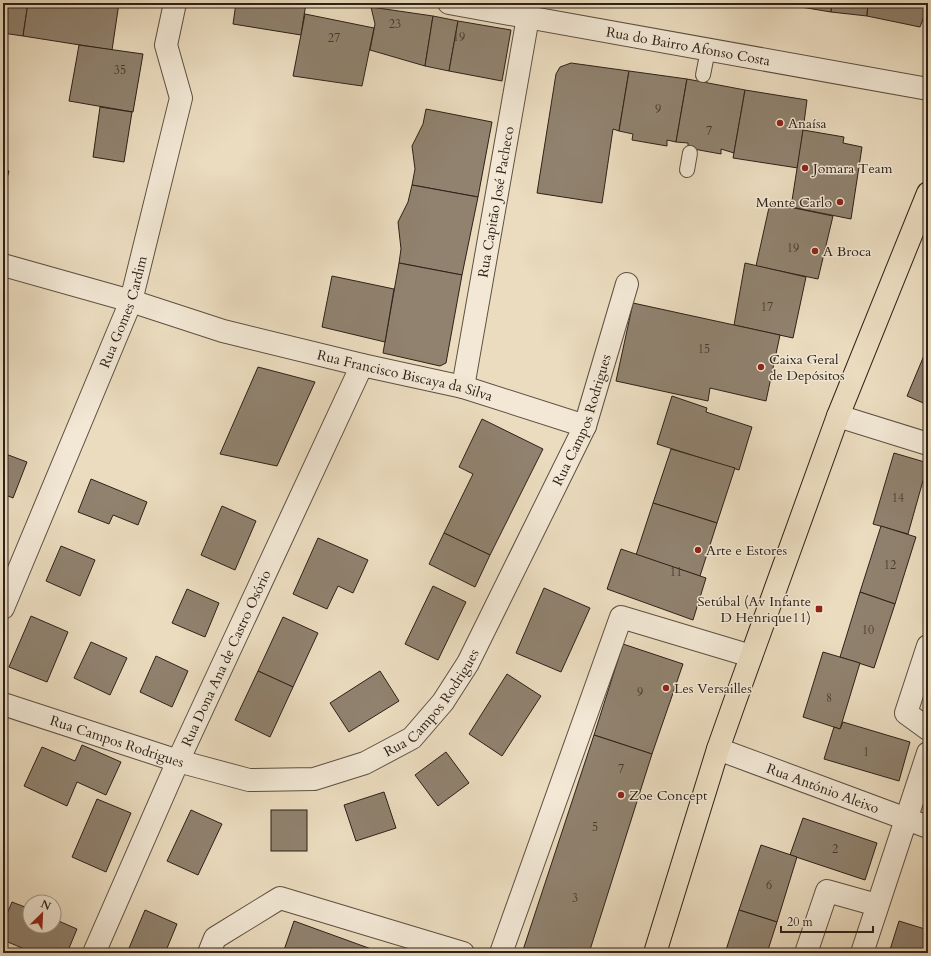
<svg xmlns="http://www.w3.org/2000/svg" width="931" height="956" viewBox="0 0 931 956" font-family="Cardo,serif">
<rect width="100%" height="100%" fill="#ebdcbf"/>
<filter id="stains"><feTurbulence type="fractalNoise" baseFrequency=".005" numOctaves="4"/><feColorMatrix values="0 0 0 0 .2 0 0 0 0 .09 0 0 0 0 .02 0 0 0 .5 -.17"/></filter>
<radialGradient id="worn" r=".72"><stop offset=".6" stop-color="#630" stop-opacity="0"/><stop offset="1" stop-color="#630" stop-opacity=".3"/></radialGradient>
<g fill="#90826f" stroke="#2e2118">
<polygon points="3,3 28,3 23,36 3,33"/>
<polygon points="28,3 119,3 112,50 23,36"/>
<polygon points="236,3 306,3 301,35 233,24"/>
<polygon points="773,3 807,3 807,8"/>
<polygon points="807,3 832,3 831,12 807,8"/>
<polygon points="832,3 868,3 867,16 831,12"/>
<polygon points="868,3 928,3 928,6 920,27 867,16"/>
<polygon points="371,7 433,16 425,66 370,50 375,24"/>
<polygon points="305,14 374,28 362,86 293,76"/>
<polygon points="433,16 458,21 449,71 425,66"/>
<polygon points="458,21 511,30 502,81 449,71"/>
<polygon points="79,45 143,54 133,112 69,101"/>
<polygon points="571,63 629,71 619,131 613,129 602,203 537,193 556,74 560,67"/>
<polygon points="629,71 687,79 676,142 667,140 667,146 632,140 633,134 619,131"/>
<polygon points="687,79 745,90 734,153 721,149 721,154 688,148 688,143 676,142"/>
<polygon points="745,90 807,100 798,168 733,158"/>
<polygon points="100,107 132,112 124,162 93,157"/>
<polygon points="426,109 492,122 478,197 412,185 415,169 412,146 423,124"/>
<polygon points="803,130 844,137 843,143 862,147 851,219 791,207"/>
<polygon points="3,169 9,171 3,193"/>
<polygon points="412,185 478,197 462,275 399,263 401,249 398,222 408,202"/>
<polygon points="770,203 833,216 818,279 756,266"/>
<polygon points="399,263 462,275 446,363 440,366 383,353"/>
<polygon points="745,263 806,277 793,338 734,325"/>
<polygon points="332,276 394,289 385,342 322,327"/>
<polygon points="633,303 780,335 766,401 710,388 708,401 616,381"/>
<polygon points="928,346 928,405 907,396"/>
<polygon points="258,367 315,382 277,466 220,454"/>
<polygon points="672,396 707,408 706,412 752,427 739,470 657,444"/>
<polygon points="482,419 543,449 490,555 444,533 473,474 459,467"/>
<polygon points="671,449 735,468 717,523 653,503"/>
<polygon points="3,453 27,462 13,498 3,494"/>
<polygon points="894,453 928,463 908,534 873,524"/>
<polygon points="91,479 147,502 138,525 113,515 109,524 78,512"/>
<polygon points="653,503 717,523 700,576 636,555"/>
<polygon points="222,506 256,521 235,570 201,555"/>
<polygon points="881,526 916,537 895,604 860,592"/>
<polygon points="444,533 490,555 475,587 429,564"/>
<polygon points="318,538 368,560 353,593 338,586 327,609 293,594"/>
<polygon points="61,546 95,560 80,596 46,581"/>
<polygon points="621,549 706,578 693,620 607,589"/>
<polygon points="433,586 466,602 438,660 405,644"/>
<polygon points="544,588 590,608 561,672 516,653"/>
<polygon points="187,589 219,603 205,637 172,623"/>
<polygon points="860,592 895,604 874,668 840,657"/>
<polygon points="31,616 68,632 47,682 9,667"/>
<polygon points="283,617 318,633 293,687 258,671"/>
<polygon points="91,642 127,658 110,695 74,678"/>
<polygon points="623,644 683,664 652,754 594,735"/>
<polygon points="823,652 860,663 840,729 803,717"/>
<polygon points="156,656 188,671 172,707 140,692"/>
<polygon points="258,671 293,687 270,737 235,720"/>
<polygon points="380,671 399,701 349,732 330,703"/>
<polygon points="507,674 541,696 502,756 469,734"/>
<polygon points="843,722 910,742 899,781 824,759 834,727 840,729"/>
<polygon points="594,735 652,754 589,953 522,953"/>
<polygon points="82,745 121,762 106,795 77,782 67,806 24,786 42,747 75,761"/>
<polygon points="446,752 469,783 438,806 415,775"/>
<polygon points="384,792 396,828 356,841 344,805"/>
<polygon points="97,799 131,813 106,872 72,857"/>
<polygon points="191,810 222,824 198,875 167,861"/>
<rect x="271" y="810" width="36" height="41"/>
<polygon points="803,818 877,843 865,880 790,855"/>
<polygon points="761,845 797,857 777,922 739,910"/>
<polygon points="12,902 30,909 30,926 54,926 54,919 77,929 67,953 34,953 3,940 3,923"/>
<polygon points="145,910 177,924 165,953 127,953"/>
<polygon points="739,910 777,922 767,953 725,953"/>
<polygon points="294,921 374,950 373,953 283,953"/>
<polygon points="899,921 928,930 928,953 889,953"/>
<polygon points="374,950 384,953 373,953"/>
</g>
<g fill="none" stroke-linecap="round" stroke-linejoin="round">
<g stroke="#5d5042" stroke-width="16">
<g id="lane">
<polyline points="703,75 708,50"/>
<polyline points="687,170 690,153"/>
</g>
</g>
<g stroke="#5d5042" stroke-width="24">
<g id="street">
<path id="s1" d="M 449,3 L 928,89"/>
<path id="s2" d="M 3,265 L 131,301 L 223,331 L 362,365 L 463,387 L 585,426"/>
<path id="s3" d="M 463,387 L 528,17"/>
<polyline points="838,416 928,444"/>
<path id="s4" d="M 3,608 L 131,301 L 181,98 L 166,45 L 175,3"/>
<polyline points="928,646 906,713 928,729"/>
<path id="s5" d="M 3,704 L 178,761 L 249,780 L 314,779 L 365,763 L 412,738 L 443,702 L 468,663 L 585,426 L 627,284"/>
<path id="s6" d="M 718,749 L 928,827"/>
<path id="s7" d="M 94,953 L 178,761 L 362,365"/>
<polyline points="209,953 215,938 280,898 463,953"/>
<polyline points="501,953 621,617 751,656"/>
<polyline points="806,953 827,891 877,905"/>
<polyline points="862,953 928,753"/>
</g>
</g>
<g stroke="#2e2118" stroke-width="24">
<polyline id="primary" points="655,953 718,749 735,701 838,416 928,193"/>
</g>
<use href="#lane" stroke="#f2e8d5" stroke-width="14"/>
<use href="#street" stroke="#f2e8d5" stroke-width="22"/>
<use href="#primary" stroke="#ebdcbf" stroke-width="22"/>
</g>
<g fill="#8f2418" stroke="#f2e8d5" stroke-width="1.5">
<circle cx="780" cy="123" r="4"/>
<circle cx="805" cy="168" r="4"/>
<circle cx="840" cy="202" r="4"/>
<circle cx="815" cy="251" r="4"/>
<circle cx="761" cy="367" r="4"/>
<circle cx="698" cy="550" r="4"/>
<rect x="815" y="605" width="8" height="8" rx="2"/>
<circle cx="666" cy="688" r="4"/>
<circle cx="621" cy="795" r="4"/>
</g>
<g text-anchor="middle" dominant-baseline="central" stroke-width="3" stroke-linejoin="round" paint-order="stroke">
<g font-size="12" fill="#46392e">
<text x="395" y="24">23</text>
<text x="459" y="37">19</text>
<text x="334" y="38">27</text>
<text x="120" y="70">35</text>
<text x="658" y="109">9</text>
<text x="709" y="131">7</text>
<text x="793" y="248">19</text>
<text x="767" y="307">17</text>
<text x="704" y="349">15</text>
<text x="898" y="498">14</text>
<text x="890" y="565">12</text>
<text x="676" y="572">11</text>
<text x="868" y="630">10</text>
<text x="640" y="692">9</text>
<text x="829" y="698">8</text>
<text x="866" y="752">1</text>
<text x="621" y="769">7</text>
<text x="595" y="827">5</text>
<text x="835" y="849">2</text>
<text x="769" y="885">6</text>
<text x="575" y="898">3</text>
</g>
<g font-size="14" fill="#2e2118" stroke="#f2e8d5">
<text stroke="none"><textPath href="#s1" startOffset="243">Rua do Bairro Afonso Costa</textPath></text>
<text stroke="none"><textPath href="#s3" startOffset="188">Rua Capitão José Pacheco</textPath></text>
<text stroke="none"><textPath href="#s4" startOffset="320">Rua Gomes Cardim</textPath></text>
<text stroke="none"><textPath href="#s2" startOffset="417">Rua Francisco Biscaya da Silva</textPath></text>
<text stroke="none"><textPath href="#s5" startOffset="792">Rua Campos Rodrigues</textPath></text>
<text stroke="none"><textPath href="#s7" startOffset="323">Rua Dona Ana de Castro Osório</textPath></text>
<text stroke="none"><textPath href="#s5" startOffset="468">Rua Campos Rodrigues</textPath></text>
<text stroke="none"><textPath href="#s5" startOffset="120">Rua Campos Rodrigues</textPath></text>
<text stroke="none"><textPath href="#s6" startOffset="112">Rua António Aleixo</textPath></text>
</g>
<g font-size="14" fill="#2e2118" stroke="#f2e8d5" text-anchor="start">
<text x="788" y="123">Anaísa</text>
<text x="813" y="168">Jomara Team</text>
<text x="832" y="202" text-anchor="end">Monte Carlo</text>
<text x="823" y="251">A Broca</text>
<text x="769" y="359">Caixa Geral<tspan x="769" dy="16">de Depósitos</tspan></text>
<text x="706" y="550">Arte e Estores</text>
<text x="811" y="601" text-anchor="end">Setúbal (Av Infante<tspan x="811" dy="16">D Henrique11)</tspan></text>
<text x="674" y="688">Les Versailles</text>
<text x="629" y="795">Zoe Concept</text>
</g>
</g>
<rect width="931" height="956" fill="none" stroke="#ebdcbf" stroke-width="16"/>
<rect x="4" y="4" width="923" height="948" fill="none" stroke="#2e2118" stroke-width="2"/>
<rect x="8" y="8" width="915" height="940" fill="none" stroke="#2e2118"/>
<g transform="translate(42 914) rotate(24)"><circle r="19" fill="#f2e8d5" stroke="#a49889"/>
<path d="M0-3L7 15L0 10L-7 15Z" fill="#8f2418"/>
<text y="-6" font-size="11" font-weight="bold" text-anchor="middle" fill="#2e2118">N</text>
</g>
<path d="M781 926v6h92v-6" fill="none" stroke="#2e2118" stroke-width="2"/>
<text x="787" y="926" font-size="12" fill="#2e2118" stroke="#f2e8d5" stroke-width="3" paint-order="stroke">20 m</text>
<rect width="100%" height="100%" filter="url(#stains)"/>
<rect width="100%" height="100%" fill="url(#worn)"/>
</svg>
